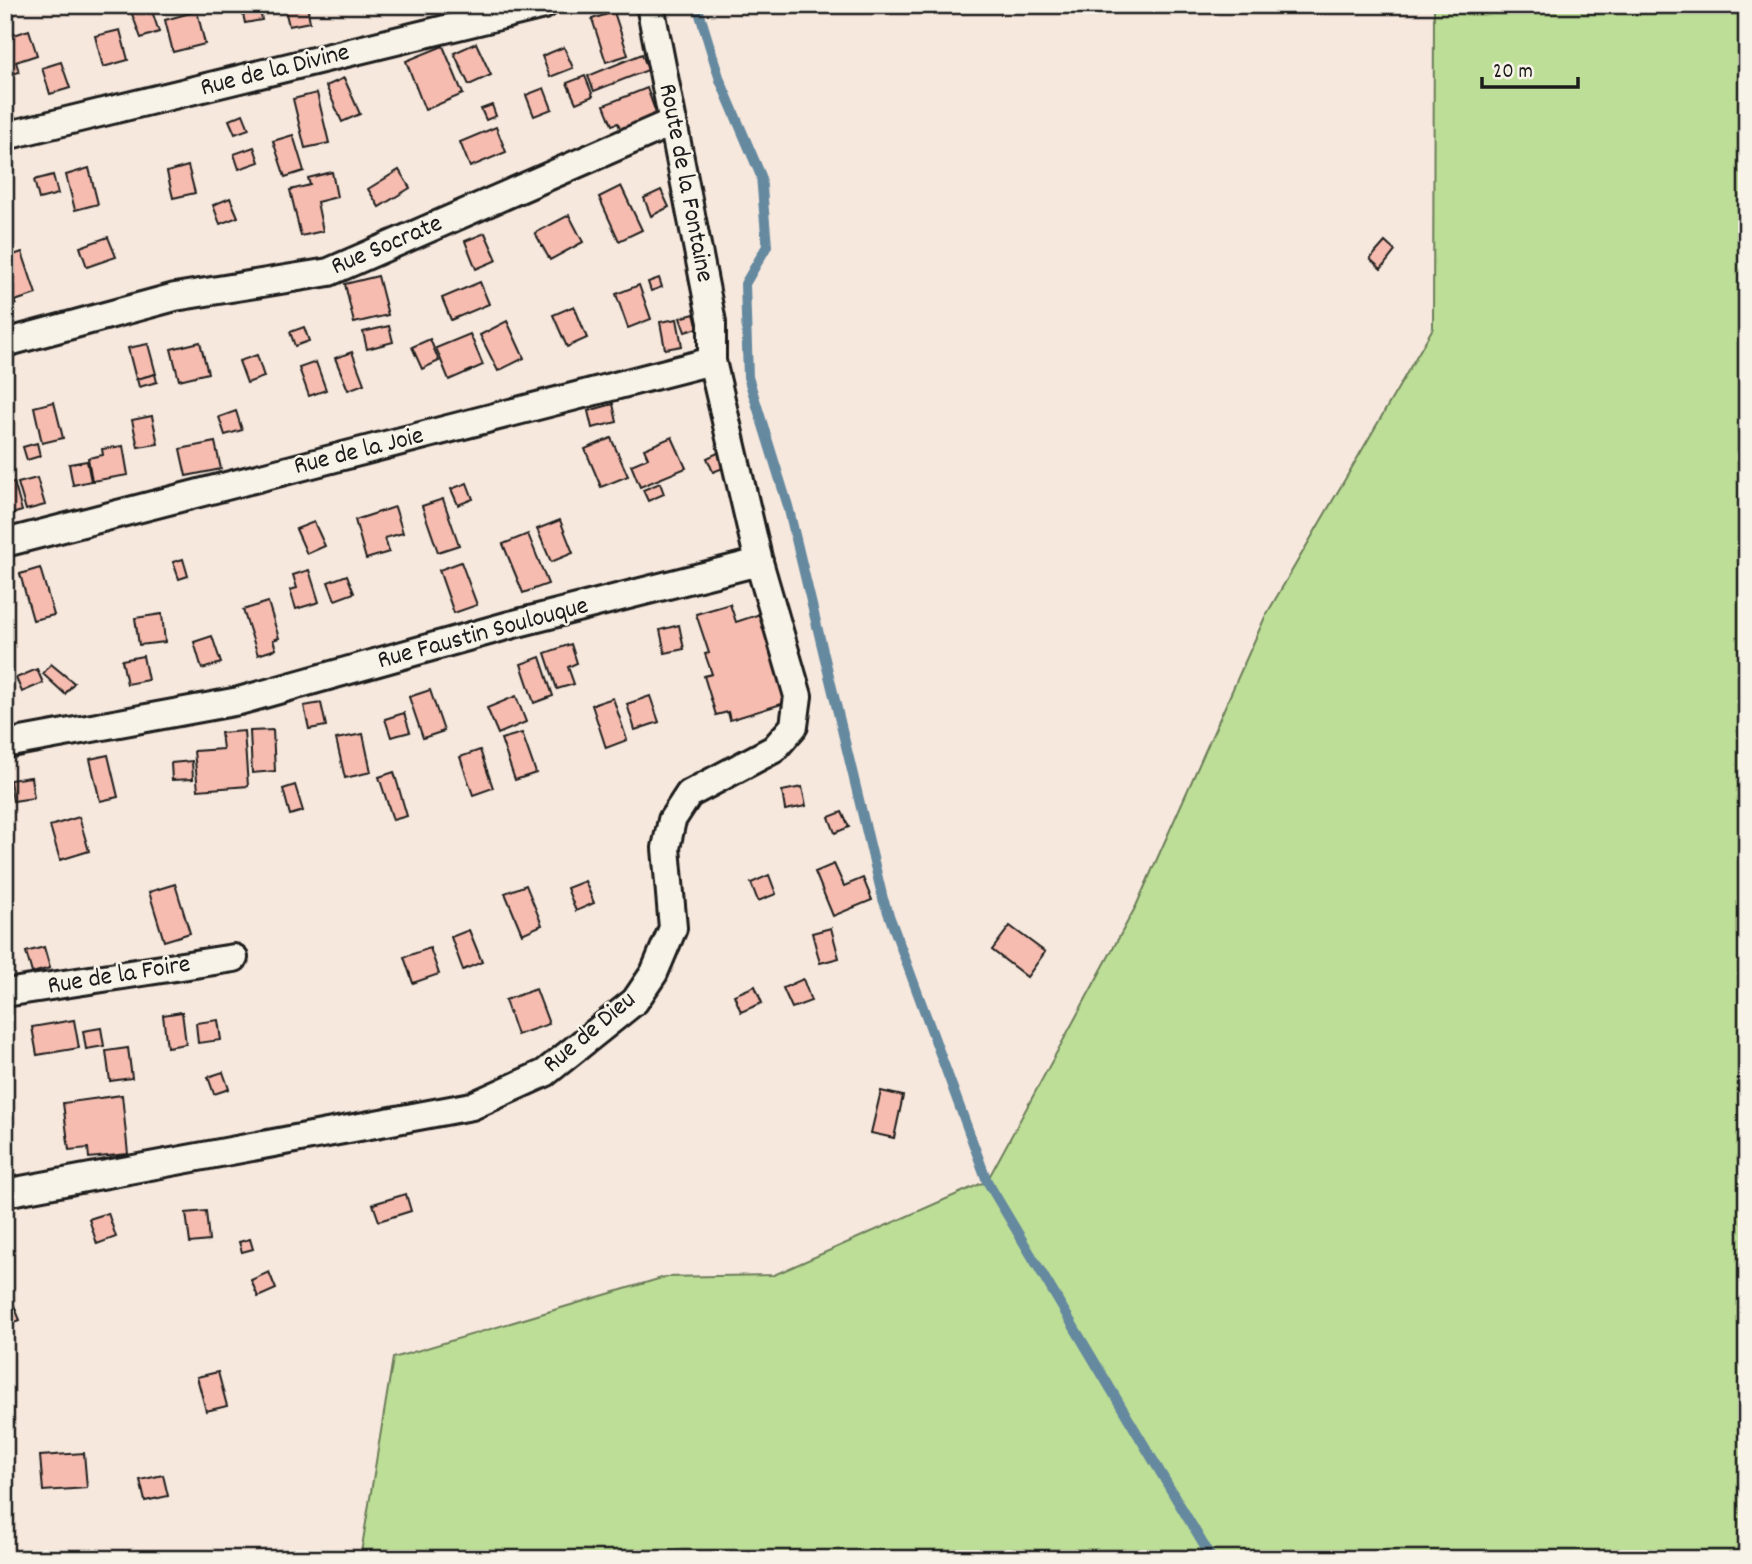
<svg xmlns="http://www.w3.org/2000/svg" width="1752" height="1564" viewBox="0 0 1752 1564" font-family="Dekko,sans-serif">
<rect width="100%" height="100%" fill="#f7e8dd"/>
<filter id="ink" filterUnits="userSpaceOnUse"><feTurbulence type="fractalNoise" baseFrequency=".0143" numOctaves="2"/><feDisplacementMap in="SourceGraphic" scale="14" xChannelSelector="R" yChannelSelector="G"/><feConvolveMatrix kernelMatrix="1 2 1 2 8 2 1 2 1" color-interpolation-filters="sRGB"/></filter>
<g filter="url(#ink)">
<polygon fill="#bdde97" stroke="#6c7d5a" stroke-width="2" points="1434,5 1747,5 1747,1559 360,1559 393,1358 665,1277 774,1275 987,1181 1136,906 1265,617 1433,328"/>
<g fill="none" stroke-linecap="round" stroke-linejoin="round">
<polyline stroke="#65899f" stroke-width="10" points="697,5 720,80 761,176 767,246 745,284 748,377 788,506 883,899 987,1181 1212,1559"/>
</g>
<g fill="#f6bcaf" stroke="#1c1c1c" stroke-width="2">
<polygon points="150,5 159,32 141,38 129,6"/>
<polygon points="241,5 259,5 262,20 245,23"/>
<polygon points="284,5 307,5 310,22 289,26"/>
<polygon points="197,11 205,44 173,52 165,20"/>
<polygon points="614,12 628,55 606,62 592,19"/>
<polygon points="29,30 37,55 16,62 19,72 5,77 5,38"/>
<polygon points="120,30 128,60 103,67 95,36"/>
<polygon points="476,43 491,75 469,85 454,53"/>
<polygon points="443,46 463,94 425,110 406,61"/>
<polygon points="564,47 573,68 550,77 542,56"/>
<polygon points="642,54 648,70 594,91 588,76"/>
<polygon points="61,62 70,88 50,94 42,68"/>
<polygon points="585,76 593,96 576,103 567,83"/>
<polygon points="344,78 360,114 342,122 326,86"/>
<polygon points="544,88 552,109 534,116 526,95"/>
<polygon points="647,88 657,116 621,131 618,123 612,125 604,105"/>
<polygon points="317,93 329,143 305,148 293,99"/>
<polygon points="492,105 496,116 486,120 481,109"/>
<polygon points="243,114 249,129 235,134 229,120"/>
<polygon points="496,127 506,152 470,167 460,142"/>
<polygon points="293,135 304,171 285,177 273,141"/>
<polygon points="254,147 259,162 239,169 234,154"/>
<polygon points="188,166 195,193 173,198 167,172"/>
<polygon points="89,168 98,204 75,210 66,175"/>
<polygon points="399,170 410,188 379,207 368,189"/>
<polygon points="332,172 337,197 317,202 323,231 301,236 290,190 310,185 308,178"/>
<polygon points="53,175 58,194 39,199 34,180"/>
<polygon points="621,186 642,230 619,241 599,197"/>
<polygon points="661,190 669,207 651,216 644,198"/>
<polygon points="230,198 238,217 220,224 213,205"/>
<polygon points="569,215 583,242 550,260 535,233"/>
<polygon points="485,233 497,260 476,269 465,241"/>
<polygon points="108,237 116,257 87,267 80,247"/>
<polygon points="1385,242 1395,251 1381,269 1370,259"/>
<polygon points="22,252 36,294 15,301 16,304 5,307 5,258"/>
<polygon points="378,276 388,315 354,323 345,284"/>
<polygon points="659,278 662,287 651,291 648,282"/>
<polygon points="480,282 489,304 451,320 442,298"/>
<polygon points="639,285 651,319 628,328 616,294"/>
<polygon points="574,306 587,338 567,347 553,315"/>
<polygon points="694,314 698,328 685,332 680,318"/>
<polygon points="677,319 682,346 665,349 660,322"/>
<polygon points="507,321 524,358 498,371 480,335"/>
<polygon points="389,326 393,342 367,349 363,332"/>
<polygon points="304,327 309,341 295,346 290,332"/>
<polygon points="470,334 483,365 449,380 436,348"/>
<polygon points="430,339 439,361 422,369 412,347"/>
<polygon points="200,342 208,373 179,380 171,349"/>
<polygon points="148,344 156,374 136,379 128,348"/>
<polygon points="352,352 364,384 348,390 335,358"/>
<polygon points="257,355 264,377 247,383 239,361"/>
<polygon points="316,362 326,390 309,396 299,368"/>
<polygon points="155,374 157,382 139,387 137,379"/>
<polygon points="54,402 63,438 42,443 34,407"/>
<polygon points="613,404 617,422 592,428 588,411"/>
<polygon points="5,407 12,434 5,435"/>
<polygon points="236,411 242,430 225,435 219,417"/>
<polygon points="152,416 158,444 138,447 132,420"/>
<polygon points="672,437 686,468 640,487 631,465 648,458 644,449"/>
<polygon points="611,438 628,476 601,487 585,449"/>
<polygon points="215,442 221,469 186,476 180,449"/>
<polygon points="37,443 40,456 27,460 23,447"/>
<polygon points="123,446 128,475 92,481 88,458 103,455 102,449"/>
<polygon points="724,450 731,465 713,472 707,458"/>
<polygon points="87,461 91,481 73,485 69,464"/>
<polygon points="37,478 45,505 26,510 18,483"/>
<polygon points="14,482 22,511 5,516 5,485"/>
<polygon points="467,483 473,499 458,505 451,489"/>
<polygon points="660,483 664,494 648,501 643,490"/>
<polygon points="443,499 459,545 438,552 422,506"/>
<polygon points="395,507 403,533 385,538 389,552 366,559 355,520"/>
<polygon points="560,520 573,553 551,562 537,529"/>
<polygon points="314,522 325,546 307,554 296,529"/>
<polygon points="528,534 548,584 523,593 503,544"/>
<polygon points="183,559 188,576 179,579 173,562"/>
<polygon points="461,562 477,605 454,613 439,570"/>
<polygon points="40,568 54,615 33,620 20,574"/>
<polygon points="309,570 319,602 296,609 290,590 297,588 293,575"/>
<polygon points="347,575 354,593 335,600 328,582"/>
<polygon points="268,602 279,638 273,640 276,649 258,655 243,610"/>
<polygon points="730,604 736,622 760,614 788,702 730,720 728,712 716,715 704,676 712,674 705,654 709,653 696,614"/>
<polygon points="162,614 165,642 139,645 135,618"/>
<polygon points="679,625 684,649 665,653 660,630"/>
<polygon points="212,636 221,663 202,669 194,642"/>
<polygon points="571,644 577,663 568,667 574,684 557,689 545,653"/>
<polygon points="143,656 148,680 127,684 122,660"/>
<polygon points="540,657 553,696 534,703 521,664"/>
<polygon points="51,664 74,683 65,694 43,674"/>
<polygon points="37,669 43,683 22,692 16,678"/>
<polygon points="430,690 444,731 423,738 409,697"/>
<polygon points="516,696 526,722 498,734 487,708"/>
<polygon points="650,696 659,722 635,730 627,704"/>
<polygon points="613,698 627,740 606,748 592,705"/>
<polygon points="321,703 326,726 309,729 304,706"/>
<polygon points="404,713 410,732 391,737 385,719"/>
<polygon points="273,730 275,771 252,773 250,731"/>
<polygon points="244,731 248,786 198,790 194,751 223,749 221,733"/>
<polygon points="522,733 536,773 515,780 501,739"/>
<polygon points="363,734 371,772 345,778 336,739"/>
<polygon points="480,750 493,788 473,795 460,757"/>
<polygon points="108,755 118,797 100,801 90,759"/>
<polygon points="192,761 193,779 172,780 171,763"/>
<polygon points="394,772 407,816 393,820 379,777"/>
<polygon points="31,777 34,798 13,801 10,780"/>
<polygon points="295,785 303,811 290,815 283,789"/>
<polygon points="802,787 806,806 785,810 782,791"/>
<polygon points="842,812 849,827 835,833 829,817"/>
<polygon points="79,817 89,851 60,860 50,826"/>
<polygon points="834,864 844,886 863,878 872,900 833,916 815,872"/>
<polygon points="769,875 776,894 758,901 751,883"/>
<polygon points="585,881 594,903 576,911 567,888"/>
<polygon points="175,884 190,933 164,941 149,892"/>
<polygon points="526,885 542,925 522,934 505,893"/>
<polygon points="1010,926 1045,952 1027,977 992,950"/>
<polygon points="831,928 839,958 820,963 812,933"/>
<polygon points="469,930 482,962 463,970 451,937"/>
<polygon points="44,947 50,968 32,973 26,952"/>
<polygon points="430,948 439,974 413,983 404,957"/>
<polygon points="803,979 811,1001 792,1008 783,988"/>
<polygon points="755,986 762,1003 741,1012 734,995"/>
<polygon points="536,989 549,1024 517,1035 505,1000"/>
<polygon points="182,1012 186,1044 167,1047 163,1015"/>
<polygon points="74,1020 79,1048 37,1055 32,1027"/>
<polygon points="218,1020 221,1040 198,1043 196,1023"/>
<polygon points="101,1028 104,1046 86,1049 83,1031"/>
<polygon points="128,1048 132,1078 110,1081 106,1051"/>
<polygon points="223,1072 229,1089 214,1094 208,1077"/>
<polygon points="881,1091 903,1096 894,1138 871,1133"/>
<polygon points="122,1095 128,1154 89,1158 88,1148 69,1150 63,1103"/>
<polygon points="406,1194 411,1211 379,1221 373,1204"/>
<polygon points="206,1211 209,1241 190,1243 186,1213"/>
<polygon points="108,1213 116,1237 97,1244 89,1219"/>
<polygon points="250,1239 253,1249 242,1252 239,1242"/>
<polygon points="269,1272 276,1289 258,1297 251,1280"/>
<polygon points="12,1301 20,1320 5,1327 5,1304"/>
<polygon points="218,1372 227,1406 206,1411 197,1377"/>
<polygon points="84,1453 87,1488 43,1491 40,1456"/>
<polygon points="163,1475 168,1496 145,1501 140,1480"/>
</g>
<g fill="none" stroke-linecap="round" stroke-linejoin="round">
<g stroke="#1c1c1c" stroke-width="32">
<g id="minor">
<polyline points="5,136 544,5"/>
<polyline points="5,343 175,297 329,272 673,122"/>
<polyline points="5,543 712,361"/>
<polyline points="5,744 239,701 510,625 759,562 712,361 712,322 650,5"/>
<polyline points="5,993 234,958"/>
<polyline points="5,1193 472,1106 545,1073 635,1001 654,973 673,928 666,848 672,820 689,794 774,749 794,726 798,696 759,562"/>
</g>
</g>
<use href="#minor" stroke="#f7f3e8" stroke-width="26"/>
</g>
</g>
<g text-anchor="middle" dominant-baseline="central" stroke-width="5" stroke-linejoin="round" paint-order="stroke">
<g font-size="26" fill="#1c1c1c" stroke="#f7f3e8">
<text transform="translate(275 71) rotate(-14)">Rue de la Divine</text>
<text transform="translate(685 183) rotate(79)">Route de la Fontaine</text>
<text transform="translate(387 246) rotate(-23)">Rue Socrate</text>
<text transform="translate(359 452) rotate(-14)">Rue de la Joie</text>
<text transform="translate(483 634) rotate(-15)">Rue Faustin Soulouque</text>
<text transform="translate(119 976) rotate(-9)">Rue de la Foire</text>
<text transform="translate(590 1033) rotate(-40)">Rue de Dieu</text>
</g>
</g>
<rect width="1752" height="1564" fill="none" stroke="#f7f3e8" stroke-width="28"/>
<rect x="14" y="14" width="1724" height="1536" fill="none" stroke="#1c1c1c" stroke-width="2.5" filter="url(#ink)"/>
<path d="M1482 77v10h96v-10" fill="none" stroke="#1c1c1c" stroke-width="3.5"/>
<text x="1493" y="77" font-size="21" fill="#1c1c1c" stroke="#f7f3e8" stroke-width="5" paint-order="stroke">20 m</text>
</svg>
